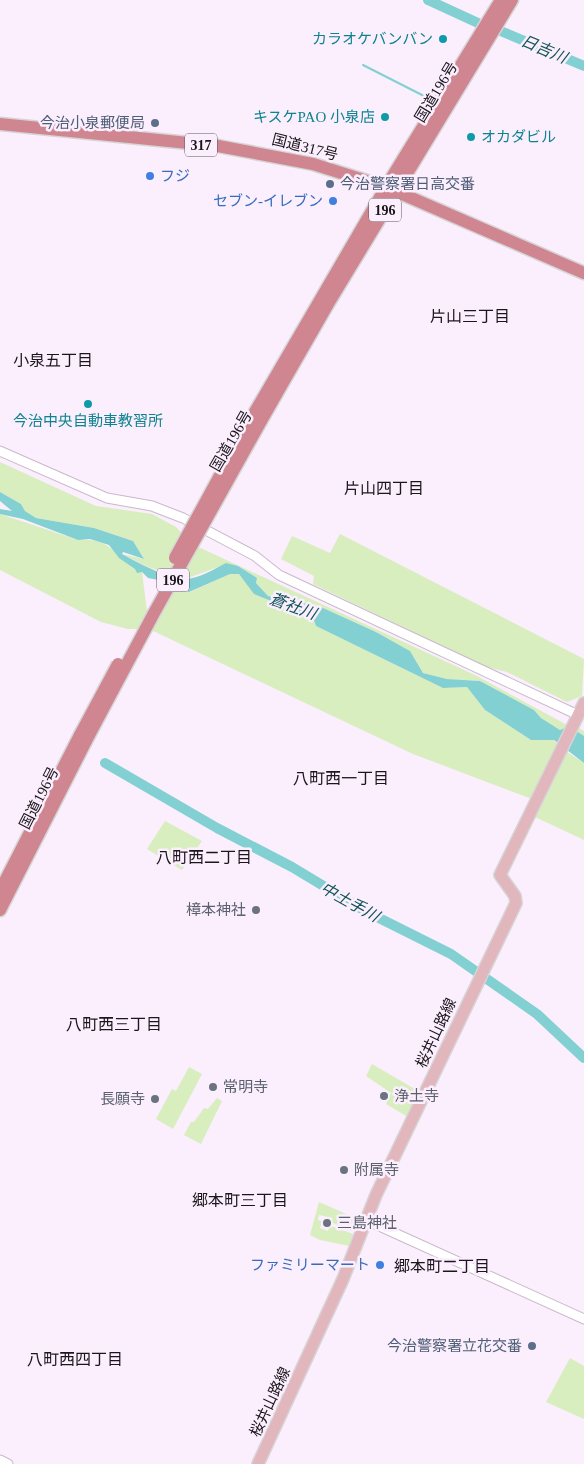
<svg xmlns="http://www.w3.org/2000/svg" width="584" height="1464" viewBox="0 0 584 1464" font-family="'Times New Roman','Noto Sans JP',serif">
<rect width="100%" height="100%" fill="#fbeefd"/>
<g fill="#d8eebf">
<polygon points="0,462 96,506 152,514 176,527 192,544 475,675 569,726 573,725 584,731 584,736 569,726 560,730 541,718 534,710 480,681 447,679 423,673 410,651 376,632 321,607 268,596 256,583 257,578 238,566 218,567 185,579 148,567 122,554 144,559 133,541 94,528 36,518 25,511 21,504 0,492"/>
<path d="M 0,514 L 78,540 C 117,538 112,559 142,572 L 149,627 L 171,582 L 190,592 L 230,574 L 239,574 C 255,597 287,609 313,618 L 316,626 L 443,688 L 467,687 L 485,710 L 531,740 L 554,740 L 558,745 L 532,799 L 413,754 L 149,629 L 128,629 L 101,622 L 0,570 Z"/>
<polygon points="340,534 584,659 582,696 567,702 507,672 487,667 313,584 314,576 281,559 292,536 330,553"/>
<polygon points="567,752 584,763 584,840 535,817"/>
<polygon points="165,821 202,841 182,870 147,849"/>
<polygon points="372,1064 420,1092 408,1117 386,1104 391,1093 366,1076"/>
<polygon points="189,1067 202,1074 173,1129 156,1119 172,1089 176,1091"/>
<polygon points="217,1098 222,1101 201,1144 184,1135 191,1122 194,1122 204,1108 208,1109"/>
<polygon points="319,1202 360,1220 355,1231 350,1231 331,1222 333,1218 319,1215 318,1220 322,1221 320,1228 328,1231 329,1227 335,1227 353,1234 349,1246 320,1240 310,1235"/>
<polygon points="570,1358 584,1366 584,1419 546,1402"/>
</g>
<path fill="#83d0d2" d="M 0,492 L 21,504 L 25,511 L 36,518 L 94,528 L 133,541 L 144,559 L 123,552 L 122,554 C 136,562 169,579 185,579 C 199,579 214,569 226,563 L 238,566 L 257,578 L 256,583 L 268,596 L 321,607 L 376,632 L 410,651 L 423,673 L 447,679 L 480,681 L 534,710 L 541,718 L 560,730 L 569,726 L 584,736 L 584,763 L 554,740 L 531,740 L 485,710 L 467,687 L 443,688 L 316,626 L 313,618 L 254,594 L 239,574 L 230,574 L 189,592 L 169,582 L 148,578 L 142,572 L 137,573 L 135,569 L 119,558 L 109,545 L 90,539 L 78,540 L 23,519 L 0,514 L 0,509 L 12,511 L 0,501 Z"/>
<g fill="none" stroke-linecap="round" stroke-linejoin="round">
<polyline stroke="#83d0d2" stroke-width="2" points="363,65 424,96"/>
<g stroke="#83d0d2" stroke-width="10">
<polyline points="428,0 478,23"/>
<polyline points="503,32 584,66"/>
<polyline points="105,763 217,828 292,867 365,911 451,954 537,1014 584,1058"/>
</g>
<g stroke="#c9b9cb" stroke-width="11">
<g id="minor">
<polyline points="0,451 107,498 152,506 183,518 255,556 279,575 578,715"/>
<polyline points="366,1220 584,1319"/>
<polyline points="0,1460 8,1464"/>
</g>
</g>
<g stroke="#d6d5d6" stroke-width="14">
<polyline id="major" points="258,1464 343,1279 376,1195 516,903 515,896 500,875 584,703"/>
</g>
<g stroke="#d6d5d6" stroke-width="15">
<g id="highway">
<polyline points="0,124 218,146 313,164 386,187 584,273"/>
<polyline points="252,417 386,187 501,0"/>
<polyline points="261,421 328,304 512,0"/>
<polyline points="0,891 80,735"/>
<polyline points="0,910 87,739"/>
</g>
</g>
<use href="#minor" stroke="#fff" stroke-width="9"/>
<use href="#major" stroke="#e2b6bd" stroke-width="11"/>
<use href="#highway" stroke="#cf8691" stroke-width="12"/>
<g stroke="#d6d5d6" stroke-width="15" stroke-linecap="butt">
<g id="highway-bridge">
<polyline points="175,558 252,417"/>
<polyline points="80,735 118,664"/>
<polyline points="87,739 154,613 261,421"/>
</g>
</g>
<use href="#highway-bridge" stroke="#cf8691" stroke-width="12"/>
</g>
<g fill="#0f9aa8" stroke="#fbeefd" stroke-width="2">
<circle cx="443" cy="39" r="5"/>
<circle cx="385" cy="117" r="5"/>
<circle cx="471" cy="137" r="5"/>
<circle cx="88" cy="404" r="5"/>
</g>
<g fill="#5c6f8a" stroke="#fbeefd" stroke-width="2">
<circle cx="155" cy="123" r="5"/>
<circle cx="330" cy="184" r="5"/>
<circle cx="532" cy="1346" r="5"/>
</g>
<g fill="#3f7fe0" stroke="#fbeefd" stroke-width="2">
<circle cx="150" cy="176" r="5"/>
<circle cx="333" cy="201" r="5"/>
<circle cx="380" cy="1265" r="5"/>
</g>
<g fill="#6b7280" stroke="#fbeefd" stroke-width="2">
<circle cx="256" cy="910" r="5"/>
<circle cx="213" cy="1087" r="5"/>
<circle cx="384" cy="1096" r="5"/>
<circle cx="155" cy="1099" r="5"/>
<circle cx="344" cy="1170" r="5"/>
<circle cx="327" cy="1223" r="5"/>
</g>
<g text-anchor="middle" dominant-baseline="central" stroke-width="5" stroke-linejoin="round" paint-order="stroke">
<g fill="#fbeefd" stroke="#5e5760" stroke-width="1">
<rect x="185" y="133.5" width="32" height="23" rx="4"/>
<rect x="369" y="198.5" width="32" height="23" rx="4"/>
<rect x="157" y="568.5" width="32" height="23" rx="4"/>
</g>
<g font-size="14" font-weight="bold" fill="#1b161c">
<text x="201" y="145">317</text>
<text x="385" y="210">196</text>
<text x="173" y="580">196</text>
</g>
<g font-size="15" fill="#0d838f" stroke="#fbeefd" text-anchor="end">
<text x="433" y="39">カラオケバンバン</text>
<text x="375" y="117">キスケPAO 小泉店</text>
<text x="481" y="137" text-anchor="start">オカダビル</text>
<text x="88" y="421" text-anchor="middle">今治中央自動車教習所</text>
</g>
<g font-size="15" fill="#1b161c" stroke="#fbeefd">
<text transform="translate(436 92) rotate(-59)">国道196号</text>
<text transform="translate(305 147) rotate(14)">国道317号</text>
<text transform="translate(231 441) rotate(-60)">国道196号</text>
<text transform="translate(39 798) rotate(-63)">国道196号</text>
<text transform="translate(436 1033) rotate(-65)">桜井山路線</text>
<text transform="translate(270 1402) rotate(-65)">桜井山路線</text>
</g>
<g font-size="15" fill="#4e5e75" stroke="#fbeefd" text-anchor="end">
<text x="145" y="123">今治小泉郵便局</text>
<text x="340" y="184" text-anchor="start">今治警察署日高交番</text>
<text x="522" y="1346">今治警察署立花交番</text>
</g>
<g font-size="15" fill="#366cbe" stroke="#fbeefd" text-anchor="end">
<text x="160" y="176" text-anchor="start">フジ</text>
<text x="323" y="201">セブン-イレブン</text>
<text x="370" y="1265">ファミリーマート</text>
</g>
<g font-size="15" fill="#5b616d" stroke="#fbeefd" text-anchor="start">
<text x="246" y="910" text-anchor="end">樟本神社</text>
<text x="223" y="1087">常明寺</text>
<text x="394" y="1096">浄土寺</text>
<text x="145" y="1099" text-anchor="end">長願寺</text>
<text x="354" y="1170">附属寺</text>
<text x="337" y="1223">三島神社</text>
</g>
<g font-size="16" font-style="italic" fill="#105457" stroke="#fbeefd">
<text transform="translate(544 49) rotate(23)">日吉川</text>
<text transform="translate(293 606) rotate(20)">蒼社川</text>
<text transform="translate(350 902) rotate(29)">中土手川</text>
</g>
<g font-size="16" fill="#1b161c" stroke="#fbeefd">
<text x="470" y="316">片山三丁目</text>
<text x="53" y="360">小泉五丁目</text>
<text x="384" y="488">片山四丁目</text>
<text x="341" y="778">八町西一丁目</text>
<text x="204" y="857">八町西二丁目</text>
<text x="114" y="1024">八町西三丁目</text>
<text x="240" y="1200">郷本町三丁目</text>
<text x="442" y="1266">郷本町二丁目</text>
<text x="75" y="1359">八町西四丁目</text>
</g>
</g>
</svg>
